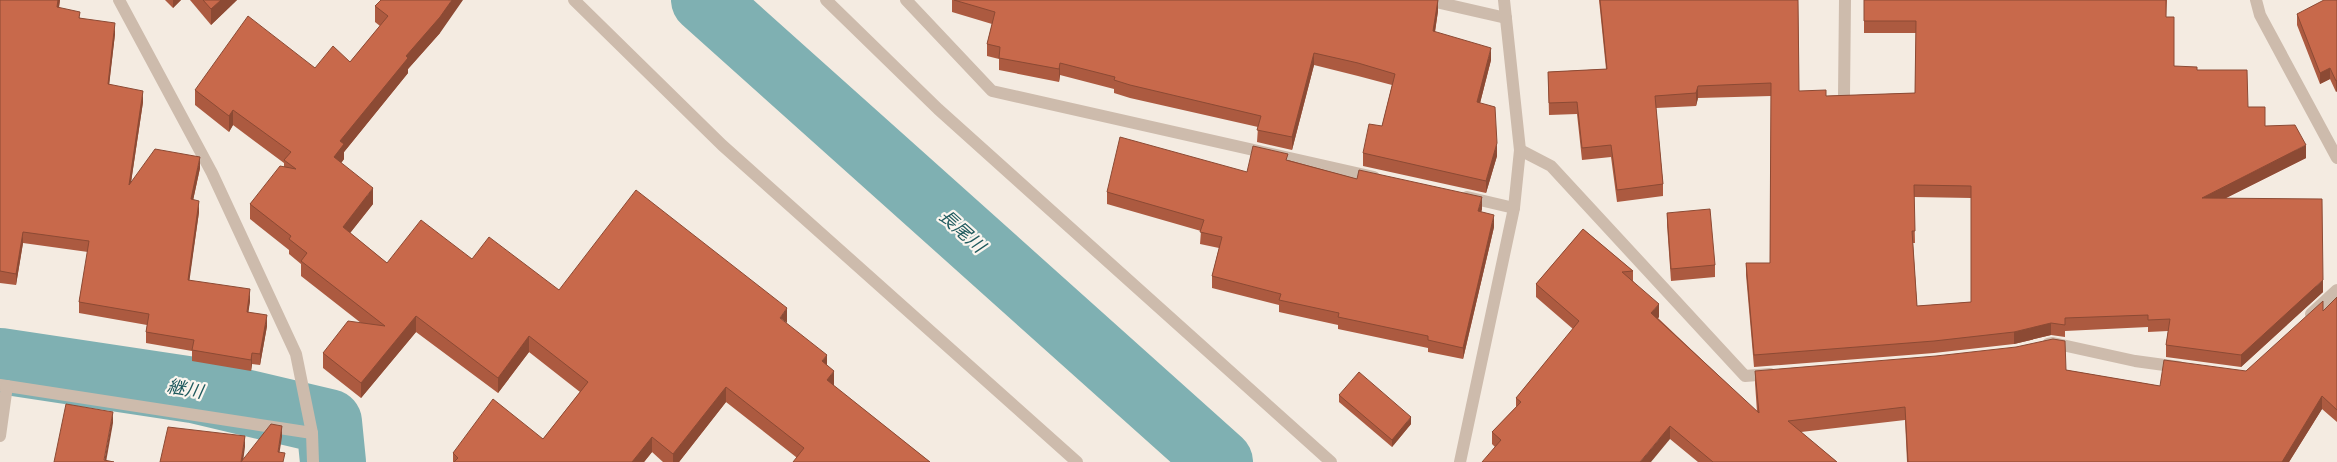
<svg xmlns="http://www.w3.org/2000/svg" width="2337" height="462" viewBox="0 0 2337 462" font-family="Rubik,'Noto Sans JP',sans-serif">
<rect width="100%" height="100%" fill="#f4ebe1"/>
<g fill="none" stroke-linecap="round" stroke-linejoin="round">
<g stroke="#7fb0b2" stroke-width="66">
<polyline points="704,0 1220,462"/>
<polyline points="0,361 193,390 329,422 333,462"/>
</g>
<g stroke="#cdbbac" stroke-width="12">
<polyline points="119,0 212,173 296,354 312,433 313,462"/>
<polyline points="574,0 722,145 1077,462"/>
<polyline points="826,0 938,109 1331,462"/>
<polyline points="906,0 992,91 1374,177"/>
<polyline points="1427,0 1506,18"/>
<polyline points="1844,95 1845,0"/>
<polyline points="1520,150 1551,166 1745,376 1770,374"/>
<polyline points="1467,197 1514,208"/>
<polyline points="2311,314 2337,290"/>
<polyline points="2048,344 2053,343 2135,361 2179,367"/>
<polyline points="0,385 312,433"/>
<polyline points="0,436 7,386"/>
<polyline points="1460,462 1514,208 1520,150 1504,0"/>
</g>
<polyline stroke="#cdbbac" stroke-width="12" points="2256,0 2260,15 2337,158"/>
</g>
<g fill="#ac5a40" fill-rule="evenodd">
<polygon points="0,0 60,0 59,8 115,34 109,84 143,102 131,182 200,168 193,200 199,212 189,280 250,301 248,312 267,326 260,365 252,364 251,371 192,361 192,351 146,343 146,332 147,325 79,313 79,302 88,252 23,243 16,285 0,283"/>
<polygon points="165,0 181,0 173,8"/>
<polygon points="190,0 237,0 211,25"/>
<polygon points="952,0 1438,0 1438,11 1435,32 1491,60 1480,103 1497,156 1486,193 1363,166 1363,153 1382,126 1392,85 1358,76 1314,65 1292,150 1257,142 1258,127 1130,98 1114,93 1114,89 1060,75 1059,82 999,70 999,59 987,56 987,44 992,24 952,12"/>
<path d="M 1599,0 L 1798,0 L 1799,91 L 1826,96 L 1915,93 L 1916,33 L 1864,33 L 1864,0 L 2167,0 L 2166,17 L 2174,66 L 2197,70 L 2248,107 L 2265,126 L 2306,158 L 2226,198 L 2323,292 L 2241,367 L 2166,357 L 2166,345 L 2168,331 L 2148,332 L 2148,327 L 2065,331 L 2065,337 L 2051,335 L 2014,344 L 1934,353 L 1754,367 L 1746,275 L 1746,263 L 1770,263 L 1771,96 L 1698,98 L 1696,106 L 1656,108 L 1663,184 L 1663,196 L 1617,202 L 1611,157 L 1582,160 L 1577,114 L 1549,115 L 1548,72 L 1606,69 ZM 1914,197 L 1971,198 L 1971,302 L 1917,306 L 1913,243 L 1915,243 Z"/>
<polygon points="2337,0 2337,91 2336,92 2330,79 2320,84 2297,25 2297,14"/>
<polygon points="375,6 440,33 408,69 408,73 344,152 344,159 341,163 373,204 350,233 387,263 472,259 559,290 787,324 827,365 834,386 930,462 796,457 726,402 679,462 663,462 652,452 644,462 453,462 453,453 543,439 580,392 529,352 498,393 416,332 361,398 323,368 323,353 361,323 301,276 301,264 289,254 289,250 250,219 250,204 284,167 284,163 233,125 229,132 195,105 195,90 350,62 380,26 375,22"/>
<polygon points="1288,160 1357,179 1482,209 1481,212 1494,227 1463,359 1428,352 1428,348 1338,329 1338,325 1279,312 1279,305 1212,288 1212,276 1219,248 1200,244 1201,231 1107,204 1107,192 1247,172"/>
<polygon points="1667,213 1715,265 1715,277 1671,281 1667,225"/>
<polygon points="1583,229 1633,271 1633,281 1659,317 1658,318 1757,412 1755,383 1755,371 2066,370 2160,386 2246,371 2323,311 2337,297 2337,422 2322,409 2289,462 1907,462 1905,420 1801,432 1837,462 1698,462 1670,439 1495,447 1492,444 1492,432 1516,407 1516,398 1573,329 1536,297 1536,284"/>
<polygon points="1339,395 1411,424 1392,447 1339,402"/>
</g>
<g fill="#8c4a34">
<polygon points="58,0 60,0 57,18 57,7"/>
<polygon points="173,0 181,0 173,8"/>
<polygon points="221,0 237,0 211,25 211,9"/>
<polygon points="452,0 463,0 440,33 408,69 408,73 344,152 344,159 334,173 334,157 340,141 406,56"/>
<polygon points="1438,0 1438,11 1433,44 1433,31"/>
<polygon points="115,23 115,34 108,95 108,84"/>
<polygon points="1491,48 1491,60 1477,115 1477,102"/>
<polygon points="1314,53 1314,65 1292,150 1292,137"/>
<polygon points="1060,63 1060,75 1059,82 1059,69"/>
<polygon points="2330,68 2330,79 2320,84 2320,73"/>
<polygon points="2337,80 2337,91 2336,92 2336,81"/>
<polygon points="1698,86 1698,98 1696,106 1696,93"/>
<polygon points="143,91 143,102 129,196 129,185"/>
<polygon points="233,110 233,125 229,132 229,116"/>
<polygon points="1497,143 1497,156 1486,193 1486,181"/>
<polygon points="2306,145 2306,158 2202,210 2202,198"/>
<polygon points="200,157 200,168 191,210 191,199"/>
<polygon points="373,188 373,204 343,242 343,227"/>
<polygon points="1482,197 1482,209 1478,223 1478,211"/>
<polygon points="199,201 199,212 188,291 188,280"/>
<polygon points="1494,215 1494,227 1463,359 1463,348"/>
<polygon points="23,232 23,243 16,285 16,274"/>
<polygon points="2323,280 2323,292 2241,367 2241,355"/>
<polygon points="250,289 250,301 247,323 247,312"/>
<polygon points="1659,304 1659,317 1651,325 1651,313"/>
<polygon points="787,308 787,323 780,318"/>
<polygon points="267,315 267,326 260,365 260,354"/>
<polygon points="416,316 416,332 361,398 361,383"/>
<polygon points="2051,323 2051,335 2014,344 2014,332"/>
<polygon points="529,336 529,352 498,393 498,378"/>
<polygon points="252,353 252,364 251,371 251,360"/>
<polygon points="827,355 827,371 822,361"/>
<polygon points="834,371 834,387 827,380"/>
<polygon points="726,387 726,402 679,462 673,462 673,454"/>
<polygon points="2322,396 2322,409 2289,462 2282,462"/>
<polygon points="113,412 113,423 106,462 104,462"/>
<polygon points="1411,417 1411,424 1392,447 1392,440"/>
<polygon points="282,426 282,437 278,462 278,452"/>
<polygon points="1670,426 1670,439 1651,462 1640,462"/>
<polygon points="245,436 245,447 243,462 241,462"/>
<polygon points="652,437 652,452 644,462 632,462"/>
</g>
<g fill="#c8694b" stroke="#8c4a34" fill-rule="evenodd">
<polygon points="0,0 58,0 57,7 80,12 79,18 115,23 108,84 143,91 129,185 155,149 200,157 191,199 199,201 188,280 250,289 247,312 267,315 260,354 252,353 251,360 192,350 194,340 146,332 149,314 79,302 89,241 23,232 16,274 0,271"/>
<polygon points="203,0 221,0 211,9"/>
<polygon points="381,0 452,0 440,17 406,56 408,58 340,141 344,144 334,157 373,188 343,227 387,263 421,220 472,259 489,237 559,290 636,190 787,308 780,318 827,355 822,361 834,371 827,380 930,462 793,462 804,448 726,387 673,454 652,437 632,462 454,462 458,458 453,453 493,399 543,439 588,382 529,336 498,378 416,316 361,383 323,353 348,321 385,326 301,261 307,253 289,239 291,236 250,204 280,166 296,169 284,160 291,152 233,110 229,116 195,90 248,16 315,68 333,46 350,62 388,16 375,6"/>
<polygon points="954,0 1438,0 1433,31 1491,48 1477,102 1495,107 1497,143 1486,181 1363,153 1369,124 1382,126 1395,74 1358,63 1314,53 1292,137 1257,130 1261,116 1130,85 1114,80 1115,77 1060,63 1059,69 999,58 1000,47 987,44 995,12"/>
<path d="M 1600,0 L 1798,0 L 1799,91 L 1826,90 L 1826,96 L 1915,93 L 1916,21 L 1864,21 L 1864,0 L 2166,0 L 2166,17 L 2174,17 L 2174,66 L 2197,67 L 2197,70 L 2247,70 L 2248,107 L 2265,107 L 2265,126 L 2295,125 L 2306,145 L 2202,198 L 2322,199 L 2323,280 L 2241,355 L 2166,345 L 2170,319 L 2148,320 L 2148,315 L 2065,318 L 2065,325 L 2051,323 L 2014,332 L 1934,341 L 1754,355 L 1746,263 L 1770,263 L 1771,83 L 1698,86 L 1696,93 L 1655,96 L 1663,184 L 1617,190 L 1611,145 L 1582,148 L 1577,102 L 1549,103 L 1548,72 L 1607,69 ZM 1914,185 L 1971,186 L 1971,302 L 1917,306 L 1912,231 L 1915,231 Z"/>
<polygon points="2324,0 2337,0 2337,80 2336,81 2330,68 2320,73 2297,14"/>
<polygon points="1120,137 1247,172 1253,146 1288,154 1286,160 1357,179 1359,170 1482,197 1478,211 1494,215 1463,348 1428,340 1428,336 1338,317 1339,313 1279,300 1281,294 1212,276 1222,237 1200,232 1204,220 1107,192"/>
<polygon points="1710,209 1715,265 1671,269 1667,213"/>
<polygon points="1583,229 1633,271 1622,272 1659,304 1651,313 1759,413 1755,371 1936,356 2016,347 2053,339 2065,341 2066,370 2160,386 2164,360 2246,371 2323,301 2323,311 2337,297 2337,410 2322,396 2282,462 1908,462 1905,407 1788,421 1837,462 1713,462 1670,426 1640,462 1482,462 1501,440 1492,432 1521,402 1516,398 1579,321 1536,284"/>
<polygon points="1359,372 1411,417 1392,440 1339,395"/>
<polygon points="66,404 113,412 104,460 114,462 54,462"/>
<polygon points="271,424 282,426 278,452 285,453 283,462 241,462"/>
<polygon points="168,427 245,436 241,462 160,462"/>
</g>
<g text-anchor="middle" dominant-baseline="central" stroke-width="4.5" stroke-linejoin="round" paint-order="stroke">
<g font-size="18" font-style="italic" fill="#1f5a5e" stroke="#fbf5ee">
<text transform="translate(962 231) rotate(42)">長尾川</text>
<text transform="translate(185 389) rotate(10)">継川</text>
</g>
</g>
</svg>
